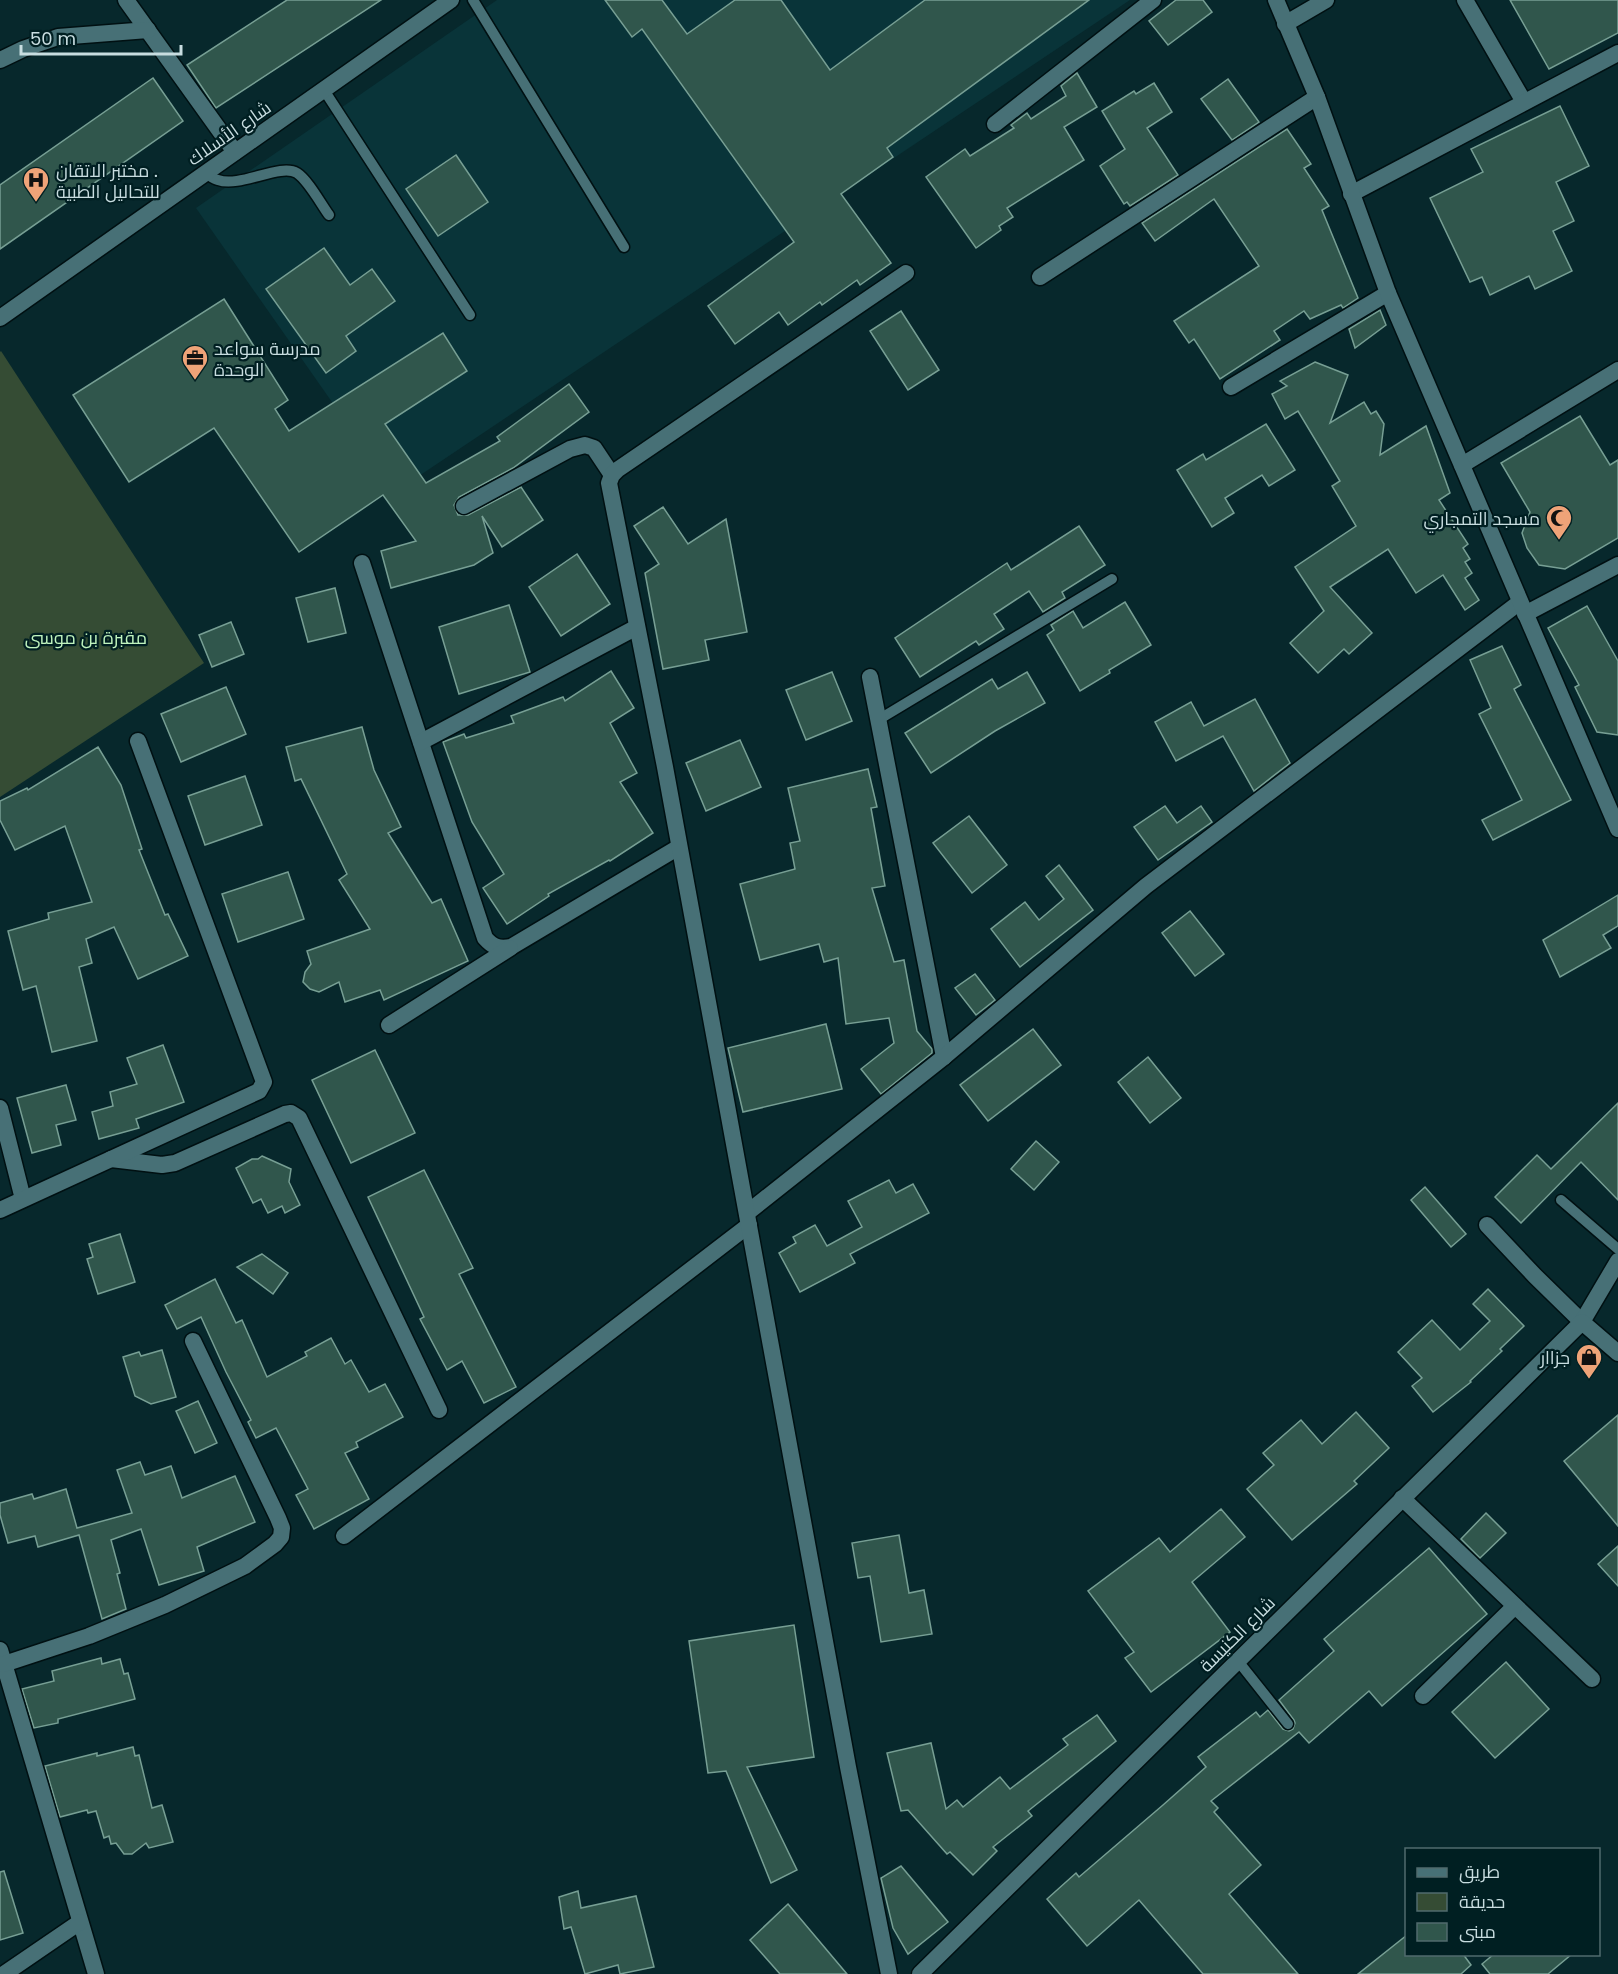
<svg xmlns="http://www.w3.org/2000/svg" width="1618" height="1974" viewBox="0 0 1618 1974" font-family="Poppins,Cairo,sans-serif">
<rect width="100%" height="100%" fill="#07282c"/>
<polygon fill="#093439" points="497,0 1130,0 395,492 196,208"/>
<polygon fill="#354c34" points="1,351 204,663 0,797 0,352"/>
<g fill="#30564c" stroke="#779f94" stroke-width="1.5">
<polygon points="287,0 381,0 216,108 187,65"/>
<polygon points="605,0 662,0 687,34 735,0 781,0 830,70 925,0 1089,0 887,148 893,157 841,194 891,263 860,285 857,280 822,305 820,302 788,325 779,312 735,344 708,306 794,242 642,29 632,37"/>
<polygon points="1176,0 1203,0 1212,12 1168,45 1149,21"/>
<polygon points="1510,0 1618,0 1618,33 1549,69"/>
<polygon points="1077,73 1097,107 1064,127 1084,160 1007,208 1013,217 999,226 1001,230 976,248 926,177 965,149 970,156 1014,128 1011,125 1027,113 1031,119 1066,96 1061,86"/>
<polygon points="153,78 183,121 0,249 0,185"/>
<polygon points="1228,79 1259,122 1232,140 1201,99"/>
<polygon points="1154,83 1172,112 1147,128 1178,175 1130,206 1127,202 1124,204 1100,166 1125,149 1102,111 1134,91 1136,94"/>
<polygon points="1560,106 1589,166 1556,182 1574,221 1553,231 1572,271 1535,289 1529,276 1490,295 1482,277 1470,282 1430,198 1483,172 1471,149"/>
<polygon points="1287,129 1311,164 1304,168 1329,206 1322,210 1358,298 1343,308 1341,305 1310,319 1304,311 1274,331 1280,340 1220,379 1194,339 1189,343 1174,321 1259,266 1214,199 1155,241 1142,223"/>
<polygon points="456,155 488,202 438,236 406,189"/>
<polygon points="324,248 350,285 372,269 395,301 346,336 356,351 326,373 266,289"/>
<polygon points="224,299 288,400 275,409 289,431 443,333 467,371 385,424 426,483 500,441 497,437 569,384 589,412 513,468 459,497 454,505 458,515 468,515 521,487 543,520 502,547 482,516 493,553 474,565 391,588 381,551 416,541 383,495 299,552 214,428 129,482 73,395"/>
<polygon points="1380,310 1386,325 1355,348 1349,329"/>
<polygon points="901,311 939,370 908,390 870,331"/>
<polygon points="1315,362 1348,375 1330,423 1364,402 1371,414 1376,411 1384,424 1380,455 1426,426 1450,493 1439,500 1468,544 1463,548 1470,559 1465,562 1472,573 1465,578 1479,600 1465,610 1443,575 1416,593 1388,549 1330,587 1372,633 1349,654 1344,649 1318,673 1290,643 1324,611 1295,567 1356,526 1332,486 1340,481 1298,411 1285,419 1272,394 1287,386 1280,381"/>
<polygon points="1580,416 1610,465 1618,460 1618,538 1565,569 1539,565 1527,548 1522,533 1530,512 1501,463"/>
<polygon points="1266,424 1295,470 1269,486 1262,475 1225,498 1234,513 1212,527 1177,470 1203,454 1206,460"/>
<polygon points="663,507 688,544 726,519 747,632 705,640 709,660 663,669 645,573 659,564 634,526"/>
<polygon points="1079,526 1105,565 1062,592 1065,598 1043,612 1029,591 994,614 1004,629 979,645 976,641 920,677 895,638 1007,563 1011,570"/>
<polygon points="577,554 610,604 561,636 529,587"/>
<polygon points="335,588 346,633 308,642 296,598"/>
<polygon points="1125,602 1151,645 1109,670 1110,673 1080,691 1047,635 1054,630 1051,625 1073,611 1083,628"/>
<polygon points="509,605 530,672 459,694 439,627"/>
<polygon points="1587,606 1618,661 1618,735 1597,732 1575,687 1579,685 1548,628"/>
<polygon points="231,622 244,654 212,667 199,635"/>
<polygon points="1502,646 1521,685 1514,689 1571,800 1493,840 1482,820 1522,800 1479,714 1491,708 1470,660"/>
<polygon points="611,671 634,708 610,723 637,773 620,782 653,833 610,861 609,860 548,894 549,896 507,924 483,888 504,874 472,822 443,742 464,734 466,738 514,723 511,716 563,697 565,701"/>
<polygon points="832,672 852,721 806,740 786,690"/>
<polygon points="1027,672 1045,703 995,731 931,773 905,733 992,679 998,689"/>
<polygon points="226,687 246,734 181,762 161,714"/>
<polygon points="1255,699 1290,763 1254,791 1223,736 1176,761 1155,722 1191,702 1204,726"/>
<polygon points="362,727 374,770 401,827 388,833 432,903 441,899 468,961 384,1000 380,990 345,1002 339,982 319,992 310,989 303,982 305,972 311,964 307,951 370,929 339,880 347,874 301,779 295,781 286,747"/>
<polygon points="740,740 761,787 706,811 686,763"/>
<polygon points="98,747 121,785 142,849 139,850 165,915 168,914 188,956 138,979 114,927 86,939 92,963 79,967 97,1041 52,1052 36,986 23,990 8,931 49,919 48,913 92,902 65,826 15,850 0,820 0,801 27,788 28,790"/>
<polygon points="868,769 877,807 871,808 885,886 872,888 894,962 904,960 917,1031 932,1049 932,1053 881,1094 861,1069 894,1043 889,1018 846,1024 838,958 824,962 819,944 760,960 740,884 795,869 790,843 800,841 788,788"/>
<polygon points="245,776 262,825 205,845 188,796"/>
<polygon points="1165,806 1177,823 1201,806 1212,822 1158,860 1134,827"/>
<polygon points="969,816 1007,865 972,893 933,843"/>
<polygon points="1059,865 1093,910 1020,967 991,929 1025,902 1039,920 1064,899 1046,876"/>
<polygon points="288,872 304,919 238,942 222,894"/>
<polygon points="1618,895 1618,926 1603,935 1611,948 1560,977 1543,940"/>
<polygon points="1190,911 1224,954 1195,976 1162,933"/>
<polygon points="975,974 995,1000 976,1015 955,988"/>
<polygon points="826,1024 842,1089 743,1112 728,1048"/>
<polygon points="1033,1029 1061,1065 988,1121 960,1085"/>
<polygon points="163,1045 184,1102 136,1119 139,1128 99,1139 92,1112 113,1106 110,1092 137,1084 127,1058"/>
<polygon points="375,1050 415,1133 351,1163 312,1080"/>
<polygon points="1148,1057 1181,1098 1150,1123 1118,1082"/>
<polygon points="66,1085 76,1120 56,1125 61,1145 32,1153 17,1098"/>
<polygon points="1618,1103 1618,1200 1581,1162 1521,1223 1495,1197 1537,1155 1551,1169"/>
<polygon points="1036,1141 1059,1162 1034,1190 1011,1169"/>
<polygon points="262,1156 291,1169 289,1182 300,1205 285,1213 282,1206 268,1213 261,1199 253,1203 236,1168 252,1159 258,1159"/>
<polygon points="424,1170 473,1268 459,1274 516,1387 484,1403 462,1361 447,1370 420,1319 424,1317 368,1197"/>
<polygon points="889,1180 896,1193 913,1184 929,1213 850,1254 855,1263 800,1292 779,1253 796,1243 793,1237 815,1225 827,1246 862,1227 848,1201"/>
<polygon points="1425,1187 1466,1234 1451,1247 1411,1200"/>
<polygon points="120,1234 135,1282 98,1294 87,1259 93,1257 89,1244"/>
<polygon points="262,1254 288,1273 273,1294 237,1267"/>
<polygon points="215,1279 236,1323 242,1320 267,1377 307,1356 305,1352 331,1338 345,1364 351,1360 369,1392 385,1384 403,1417 356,1442 358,1447 345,1453 369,1499 314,1529 296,1495 308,1489 276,1428 256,1438 248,1422 251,1420 226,1372 201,1317 177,1329 165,1305"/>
<polygon points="1488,1289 1524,1326 1500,1349 1502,1351 1470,1381 1471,1382 1433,1412 1412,1386 1422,1378 1398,1352 1432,1320 1460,1350 1490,1321 1473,1304"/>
<polygon points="162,1350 176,1397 151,1404 135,1396 123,1357 139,1352 141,1356"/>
<polygon points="198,1401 217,1443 195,1453 176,1411"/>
<polygon points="1356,1412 1389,1448 1354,1481 1357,1484 1292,1540 1247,1489 1274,1465 1263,1453 1301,1420 1322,1444"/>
<polygon points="1618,1415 1618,1526 1564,1461"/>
<polygon points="140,1462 145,1475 171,1466 182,1498 235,1476 255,1522 197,1547 204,1571 159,1585 141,1529 111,1540 120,1573 117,1574 126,1609 102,1619 79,1535 38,1547 35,1536 8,1543 0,1515 0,1503 32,1494 34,1499 66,1489 77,1528 132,1513 117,1470"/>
<polygon points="1221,1509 1245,1537 1192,1582 1230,1632 1151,1692 1125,1658 1134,1652 1088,1591 1159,1538 1170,1552"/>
<polygon points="1486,1513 1506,1533 1480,1558 1461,1539"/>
<polygon points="899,1535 909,1593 924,1590 932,1634 881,1642 870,1576 858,1578 852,1543"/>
<polygon points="1618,1546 1618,1586 1598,1564"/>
<polygon points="1429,1548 1487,1614 1382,1706 1369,1691 1309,1743 1299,1732 1211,1801 1218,1808 1214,1812 1261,1865 1229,1894 1298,1974 1203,1974 1139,1900 1087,1946 1047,1899 1076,1873 1079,1877 1163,1805 1206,1767 1198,1757 1256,1712 1260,1717 1268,1710 1283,1729 1289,1731 1293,1729 1295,1723 1294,1720 1279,1700 1334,1651 1324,1639"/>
<polygon points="794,1625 814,1757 747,1767 797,1870 771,1883 726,1771 708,1773 689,1641"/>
<polygon points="101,1658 102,1664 120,1659 124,1674 128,1673 135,1699 58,1719 58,1723 34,1728 22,1689 54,1681 52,1671"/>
<polygon points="1506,1662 1549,1709 1495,1758 1452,1712"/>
<polygon points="1097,1715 1116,1741 1028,1811 1032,1816 993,1847 997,1851 973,1875 950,1852 947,1854 908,1810 901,1811 887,1753 931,1743 946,1809 957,1800 963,1807 1000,1777 1010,1789 1068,1745 1063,1739"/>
<polygon points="133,1747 135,1756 139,1755 152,1808 162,1805 173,1842 149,1848 146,1843 132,1854 124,1854 116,1843 111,1844 109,1836 104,1838 96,1811 88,1813 87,1810 60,1817 45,1766 97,1753 97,1756"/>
<polygon points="901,1866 948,1922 908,1954 893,1928 881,1878"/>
<polygon points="4,1871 23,1933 0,1940 0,1872"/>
<polygon points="578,1891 581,1908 636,1896 654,1967 620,1974 618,1965 585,1974 571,1927 564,1929 559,1897"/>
<polygon points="788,1904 847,1974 780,1974 750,1940"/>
<polygon points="1407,1935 1407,1954 1463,1954 1471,1965 1461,1974 1358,1974"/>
<polygon points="1494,1954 1572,1954 1548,1974 1490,1974 1482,1964"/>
</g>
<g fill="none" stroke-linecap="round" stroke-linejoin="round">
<g stroke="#001012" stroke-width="13">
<g id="service">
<polyline points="473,0 624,247"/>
<polyline points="324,90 470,315"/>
<path d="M 205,173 C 209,175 213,179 218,180 C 240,188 280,163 297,173 C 308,180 321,204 329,215"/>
<polyline points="878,720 1112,579"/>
<polyline points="1561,1200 1618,1249"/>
<polyline points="1238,1661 1288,1724"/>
</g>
</g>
<g stroke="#001012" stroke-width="19">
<g id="minor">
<polyline points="126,0 235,152"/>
<polyline points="1465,0 1524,102"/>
<polyline points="1285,24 1326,0"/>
<polyline points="0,60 23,49 58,37 148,30"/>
<polyline points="995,124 1153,0"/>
<polyline points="1351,194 1618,53"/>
<polyline points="1040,277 1317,97"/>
<polyline points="1231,387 1388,293"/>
<polyline points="1462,465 1618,370"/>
<polyline points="464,506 570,449 585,445 594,448 612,475"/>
<path d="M 362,563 L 485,938 C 493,947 498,949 511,947 L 679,847"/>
<polyline points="1525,614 1618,565"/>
<polyline points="870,677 944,1057"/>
<polyline points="421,742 637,627"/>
<polyline points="389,1025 510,948"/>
<polyline points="0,1108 23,1199"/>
<polyline points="111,1159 162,1165 175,1163 285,1114 291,1113 299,1118 439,1410"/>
<polyline points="0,1210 259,1091 264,1082 138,741"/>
<polyline points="747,1213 944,1057 1146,886 1520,602"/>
<polyline points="1487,1225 1535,1276 1582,1322"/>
<polyline points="1402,1498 1592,1679"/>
<polyline points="344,1536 749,1225"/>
<polyline points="0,1650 96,1974"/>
<polyline points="4,1664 89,1636 165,1605 245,1566 275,1544 281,1537 282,1528 278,1518 193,1341"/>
<polyline points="1423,1696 1515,1606"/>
<polyline points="4,1974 80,1922"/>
<polyline points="889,1974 848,1767 665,767 609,483 612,475 617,470 906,273"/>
</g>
</g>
<g stroke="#001012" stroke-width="19">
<g id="tertiary">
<polyline points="1276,0 1317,97 1388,293 1618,829"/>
<polyline points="0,318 451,0"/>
<polyline points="1582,1322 1618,1261"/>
</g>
</g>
<g stroke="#001012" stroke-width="19">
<polyline id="secondary" points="920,1974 1582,1322 1618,1353"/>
</g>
<use href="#service" stroke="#477076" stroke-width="10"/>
<use href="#minor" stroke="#477076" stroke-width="16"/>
<use href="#tertiary" stroke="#477076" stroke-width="16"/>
<use href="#secondary" stroke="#477076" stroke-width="16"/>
</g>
<defs>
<g id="hospital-pin" transform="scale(1.35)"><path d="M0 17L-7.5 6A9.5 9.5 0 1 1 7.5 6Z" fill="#efa378" stroke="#001f22"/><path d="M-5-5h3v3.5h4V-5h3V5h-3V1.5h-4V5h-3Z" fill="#111"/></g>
<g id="office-pin" transform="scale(1.35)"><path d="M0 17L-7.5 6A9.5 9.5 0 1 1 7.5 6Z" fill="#efa378" stroke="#001f22"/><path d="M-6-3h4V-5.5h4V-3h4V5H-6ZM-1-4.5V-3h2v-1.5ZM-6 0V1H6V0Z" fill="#111"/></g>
<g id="mosque-pin" transform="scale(1.35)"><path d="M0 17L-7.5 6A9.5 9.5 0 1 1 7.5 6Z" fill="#efa378" stroke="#001f22"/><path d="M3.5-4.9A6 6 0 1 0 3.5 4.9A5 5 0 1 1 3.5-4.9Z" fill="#111"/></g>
<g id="shop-pin" transform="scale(1.35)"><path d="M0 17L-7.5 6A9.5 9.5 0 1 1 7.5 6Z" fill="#efa378" stroke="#001f22"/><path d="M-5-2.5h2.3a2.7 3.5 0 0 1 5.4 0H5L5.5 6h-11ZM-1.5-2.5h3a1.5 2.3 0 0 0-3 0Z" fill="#111"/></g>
</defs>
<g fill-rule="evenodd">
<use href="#hospital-pin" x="36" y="180"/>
<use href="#office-pin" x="195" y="358"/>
<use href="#mosque-pin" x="1559" y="518"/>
<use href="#shop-pin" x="1589" y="1357"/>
</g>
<g text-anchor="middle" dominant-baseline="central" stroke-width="4.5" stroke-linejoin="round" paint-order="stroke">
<g font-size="18" fill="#c8dde0" stroke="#001f22">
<text transform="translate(229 133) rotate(-35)">شارع الأسلاك</text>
<text transform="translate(1237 1634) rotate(-45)">شارع الكنيسة</text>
</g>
<g font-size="18" fill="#c8dde0" stroke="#001f22" text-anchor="start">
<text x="56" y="170">مختبر اﻻتقان .<tspan x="56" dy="21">للتحاليل الطبية</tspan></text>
<text x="214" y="348">مدرسة سواعد<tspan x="214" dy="21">الوحدة</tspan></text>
<text x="1540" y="518" text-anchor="end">مسجد التمجاري</text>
<text x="1570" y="1357" text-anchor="end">جزاار</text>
</g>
<g font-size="18" fill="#c0f4be" stroke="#001f22">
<text x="86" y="637">مقبرة بن موسى</text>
</g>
</g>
<rect x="1405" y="1848" width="195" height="108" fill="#001f22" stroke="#506b6e" stroke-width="1.5"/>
<rect x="1417" y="1868" width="30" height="9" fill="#477076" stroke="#506b6e" stroke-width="1.5"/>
<text x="1459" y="1878" font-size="18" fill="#c8dde0">طريق</text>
<rect x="1417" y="1893" width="30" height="18" fill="#354c34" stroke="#506b6e" stroke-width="1.5"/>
<text x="1459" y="1908" font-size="18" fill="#c8dde0">حديقة</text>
<rect x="1417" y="1923" width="30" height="18" fill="#30564c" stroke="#506b6e" stroke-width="1.5"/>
<text x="1459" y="1938" font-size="18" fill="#c8dde0">مبنى</text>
<path d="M21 45v9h160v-9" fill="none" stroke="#c8dde0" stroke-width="3"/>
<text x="30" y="45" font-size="18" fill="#c8dde0" stroke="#001f22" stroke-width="4.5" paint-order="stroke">50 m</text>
</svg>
